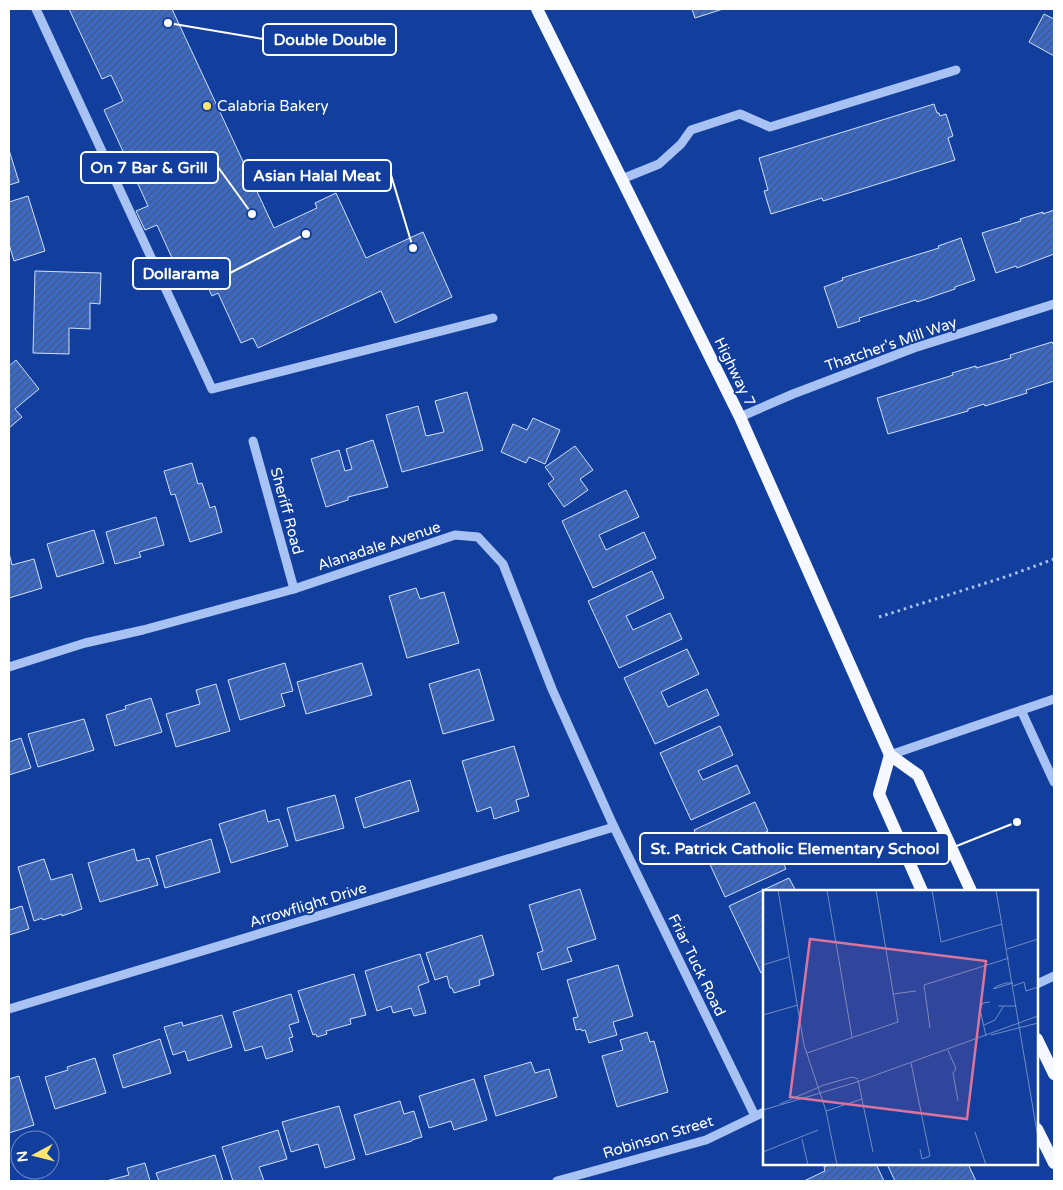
<svg xmlns="http://www.w3.org/2000/svg" width="1063" height="1190" viewBox="0 0 1063 1190" font-family="'Varela Round',sans-serif">
<defs>
<pattern id="building-hatch" width="6" height="6" patternUnits="userSpaceOnUse" patternTransform="scale(1.25)"><rect width="6" height="6" fill="#3b69c4"/><path d="M-1 1l2-2M0 6l6-6M5 7l2-2" fill="none" stroke="#45587c"/></pattern>
</defs>
<rect width="100%" height="100%" fill="#123f9d"/>
<g fill="url(#building-hatch)" stroke="#d0e0fe">
<polygon points="69,9 172,9 274,228 317,208 315,203 336,193 366,258 423,232 452,297 395,323 381,291 258,348 253,338 241,343 218,293 212,296 202,274 183,282 157,225 145,230 136,211 148,206 104,110 123,101 111,75 102,79"/>
<polygon points="692,9 723,9 695,18"/>
<polygon points="1044,14 1054,19 1054,56 1029,42"/>
<polygon points="934,104 937,113 939,113 940,116 946,114 953,136 948,138 955,160 823,201 822,198 771,214 764,191 768,190 759,158"/>
<polygon points="9,150 19,182 9,185"/>
<polygon points="28,196 45,251 14,261 9,244 9,202"/>
<polygon points="1054,210 1054,256 1054,254 1017,268 1016,266 996,273 982,233 1021,221 1020,219 1043,212 1043,214"/>
<polygon points="961,238 975,280 955,287 955,289 917,302 916,300 859,318 860,321 838,328 824,287 843,280 842,278 939,248 938,246"/>
<polygon points="35,271 101,273 100,304 90,303 90,329 69,328 69,354 33,353"/>
<polygon points="1052,342 1053,344 1054,344 1054,381 1026,390 1027,393 985,406 984,404 968,409 968,411 888,434 877,398 947,377 953,375 952,373 962,370 976,366 976,368 1011,358 1010,355"/>
<polygon points="16,360 39,389 15,409 22,417 9,428 9,366"/>
<polygon points="467,392 483,450 402,472 386,415 418,406 426,436 444,432 435,401"/>
<polygon points="533,418 560,430 545,464 529,457 526,463 501,452 513,424 527,430"/>
<polygon points="373,440 388,487 348,497 348,500 326,507 311,459 339,450 345,471 352,469 346,449"/>
<polygon points="575,446 593,470 580,479 588,490 564,507 548,484 554,479 545,467"/>
<polygon points="192,463 198,484 202,483 210,508 215,506 222,532 190,542 175,494 171,495 164,471"/>
<polygon points="626,490 639,517 599,535 606,550 644,532 656,558 593,588 562,521"/>
<polygon points="156,517 164,545 139,552 141,557 115,564 106,532"/>
<polygon points="94,530 104,563 57,577 47,544"/>
<polygon points="9,553 12,565 34,559 42,588 9,598"/>
<polygon points="652,571 664,598 626,616 633,630 670,613 682,639 619,668 588,601"/>
<polygon points="416,588 420,599 444,592 459,643 407,658 389,596"/>
<polygon points="687,649 699,674 661,692 668,707 707,689 719,715 655,744 624,678"/>
<polygon points="285,663 293,691 281,694 285,706 240,720 228,680"/>
<polygon points="362,663 372,695 306,714 297,682"/>
<polygon points="479,669 494,720 443,734 429,684"/>
<polygon points="216,684 230,731 176,747 166,714 200,704 196,690"/>
<polygon points="151,698 162,732 115,746 106,715 126,709 125,706"/>
<polygon points="84,719 94,750 38,767 28,734"/>
<polygon points="720,726 733,755 698,771 703,780 737,765 750,793 691,820 660,753"/>
<polygon points="21,738 31,768 9,775 9,742"/>
<polygon points="514,746 529,796 516,800 519,811 494,819 491,807 477,812 462,761"/>
<polygon points="410,780 419,811 364,828 355,798"/>
<polygon points="335,795 344,828 296,841 287,808"/>
<polygon points="755,802 768,831 735,847 739,856 773,840 786,869 725,897 694,830"/>
<polygon points="265,810 268,822 279,819 288,846 231,863 219,824"/>
<polygon points="211,839 220,872 165,888 156,856"/>
<polygon points="134,849 137,861 149,858 158,885 100,902 88,863"/>
<polygon points="44,859 51,880 72,874 82,909 62,916 62,914 43,920 42,918 34,921 18,867"/>
<polygon points="789,878 796,891 764,891 764,972 761,973 729,906"/>
<polygon points="580,889 596,939 567,948 572,961 542,970 537,953 543,951 529,905"/>
<polygon points="9,904 10,910 22,906 29,929 9,935"/>
<polygon points="482,935 494,975 479,980 480,985 454,993 452,988 450,988 447,976 435,980 426,953"/>
<polygon points="420,954 429,982 418,986 426,1013 414,1016 411,1008 393,1013 391,1006 377,1011 365,971"/>
<polygon points="618,965 633,1016 613,1022 617,1035 589,1043 585,1030 582,1031 581,1029 576,1030 573,1018 578,1017 567,980"/>
<polygon points="354,974 366,1015 350,1019 351,1024 326,1031 327,1034 317,1037 316,1034 313,1035 298,991"/>
<polygon points="291,994 299,1022 289,1025 293,1037 289,1038 293,1051 266,1059 262,1046 245,1051 233,1012"/>
<polygon points="222,1015 232,1047 188,1061 185,1051 173,1055 164,1027 182,1022 183,1026"/>
<polygon points="647,1032 650,1042 654,1041 668,1092 617,1107 602,1056 623,1050 620,1040"/>
<polygon points="160,1039 171,1073 123,1088 113,1055"/>
<polygon points="95,1058 106,1093 55,1109 45,1077 68,1070 67,1067"/>
<polygon points="531,1062 535,1073 549,1069 557,1097 496,1116 484,1076"/>
<polygon points="19,1076 34,1125 9,1133 9,1079"/>
<polygon points="474,1079 487,1120 454,1130 451,1121 429,1128 419,1096"/>
<polygon points="400,1101 404,1114 414,1111 422,1137 412,1140 412,1141 366,1155 354,1115"/>
<polygon points="339,1106 355,1159 325,1168 318,1144 291,1152 282,1122"/>
<polygon points="278,1130 287,1159 259,1167 264,1181 233,1181 222,1147"/>
<polygon points="215,1155 223,1181 159,1181 156,1173"/>
<polygon points="145,1163 150,1181 106,1181 129,1175 127,1168"/>
<polygon points="831,1164 876,1164 884,1181 804,1181 825,1171 824,1167"/>
<polygon points="887,1164 968,1164 976,1181 895,1181"/>
</g>
<g fill="none" stroke-linecap="round" stroke-linejoin="round">
<polyline stroke="#a8c2f4" stroke-width="3" stroke-dasharray="2.5 4" stroke-linecap="butt" points="879,617 1008,576 1054,559"/>
<g stroke="#a8c2f4" stroke-width="9">
<polyline points="36,9 212,389 493,318"/>
<polyline points="622,179 659,164 681,144 691,130 740,114 770,127 956,70"/>
<polyline points="740,417 793,394 914,348 1054,304"/>
<polyline points="253,441 294,589"/>
<polyline points="9,667 85,643 143,630 294,589 455,535 478,537 503,564 552,689 614,827 755,1116"/>
<polyline points="1021,710 1054,782"/>
<polyline points="890,755 1054,699"/>
<polyline points="1037,984 1054,976"/>
<polyline points="9,1009 614,827"/>
<polyline points="557,1181 706,1140 764,1112"/>
</g>
<g stroke="#f5f8ff" stroke-width="12">
<polyline points="537,9 740,417 890,755 918,775 971,891"/>
<polyline points="890,755 879,794 922,891"/>
<polyline points="1037,1039 1054,1074"/>
<polyline points="1037,1129 1054,1163"/>
</g>
</g>
<circle fill="#ffe56b" stroke="#123f9d" stroke-width="2" cx="207" cy="106" r="5"/>
<g text-anchor="middle" dominant-baseline="central" stroke-width="4" stroke-linejoin="round" paint-order="stroke">
<g font-size="15" fill="#fff" stroke="#123f9d" text-anchor="start">
<text x="217" y="106">Calabria Bakery</text>
</g>
<g font-size="15" fill="#fff" stroke="#123f9d">
<text transform="translate(891 344) rotate(-19)">Thatcher's Mill Way</text>
<text transform="translate(735 372) rotate(64)">Highway 7</text>
<text transform="translate(287 511) rotate(75)">Sheriff Road</text>
<text transform="translate(379 546) rotate(-18)">Alanadale Avenue</text>
<text transform="translate(308 905) rotate(-17)">Arrowflight Drive</text>
<text transform="translate(697 965) rotate(64)">Friar Tuck Road</text>
<text transform="translate(658 1137) rotate(-17)">Robinson Street</text>
</g>
</g>
<g transform="translate(763 890)">
<rect width="275" height="275" fill="#123f9d"/>
<path fill="none" stroke="#718cc4" stroke-width="1" d="M 15,0 L 41,155 L 63,221 L 74,275M 64,0 L 89,147M 169,0 L 178,52 L 239,34M 233,0 L 275,248M 244,59 L 275,49M 0,75 L 26,67M 243,93 L 250,93 L 230,99 L 234,96 ZM 250,96 L 261,92 L 263,101 L 275,97M 130,104 L 153,101M 235,116 L 253,116M 0,125 L 35,115M 221,135 L 232,130 L 240,117M 167,138 L 161,95 L 246,68M 228,145 L 275,133M 223,146 L 217,119 L 220,113 L 227,112M 185,160 L 193,179 L 190,183 L 195,211M 44,163 L 135,132 L 113,0M 148,173 L 167,266 L 159,269 L 157,259M 95,190 L 110,262M 17,214 L 61,195 L 89,187 L 95,189M 0,220 L 91,193 L 275,126M 63,221 L 99,209M 212,242 L 223,275M 39,249 L 45,275M 0,262 L 55,240"/>
<path fill="#da749d" fill-opacity="0.15" stroke="#da749d" stroke-width="2.5" d="M 47,49 L 223,71 L 204,229 L 27,207 Z"/>
<rect width="275" height="275" fill="none" stroke="#fff" stroke-width="2.5"/>
</g>
<path fill="none" stroke="#fff" stroke-width="2" d="M168 23L263 39M252 214L218 167M413 248L391 175M306 234L230 273M1017 822L949 849"/>
<g fill="#fff" stroke="#123f9d" stroke-width="2">
<circle cx="168" cy="23" r="5"/>
<circle cx="252" cy="214" r="5"/>
<circle cx="413" cy="248" r="5"/>
<circle cx="306" cy="234" r="5"/>
<circle cx="1017" cy="822" r="5"/>
</g>
<g fill="#123f9d" stroke="#fff" stroke-width="2">
<rect x="263" y="24" width="133" height="31" rx="5"/>
<rect x="81" y="152" width="137" height="31" rx="5"/>
<rect x="243" y="160" width="148" height="31" rx="5"/>
<rect x="133" y="258" width="97" height="31" rx="5"/>
<rect x="640" y="833" width="309" height="31" rx="5"/>
</g>
<g font-size="16" text-anchor="middle" font-weight="bold" fill="#fff">
<text x="330" y="45">Double Double</text>
<text x="149" y="173">On 7 Bar &amp; Grill</text>
<text x="317" y="181">Asian Halal Meat</text>
<text x="181" y="279">Dollarama</text>
<text x="795" y="854">St. Patrick Catholic Elementary School</text>
</g>
<rect width="1063" height="1190" fill="none" stroke="#ffffff" stroke-width="20"/>
<g transform="translate(35 1155) rotate(263)"><circle r="24" fill="#123f9d" stroke="#718cc4"/>
<path d="M0-4L9 19L0 12L-9 19Z" fill="#ffe56b"/>
<text y="-8" font-size="14" font-weight="bold" text-anchor="middle" fill="#ffffff">N</text>
</g>
</svg>
